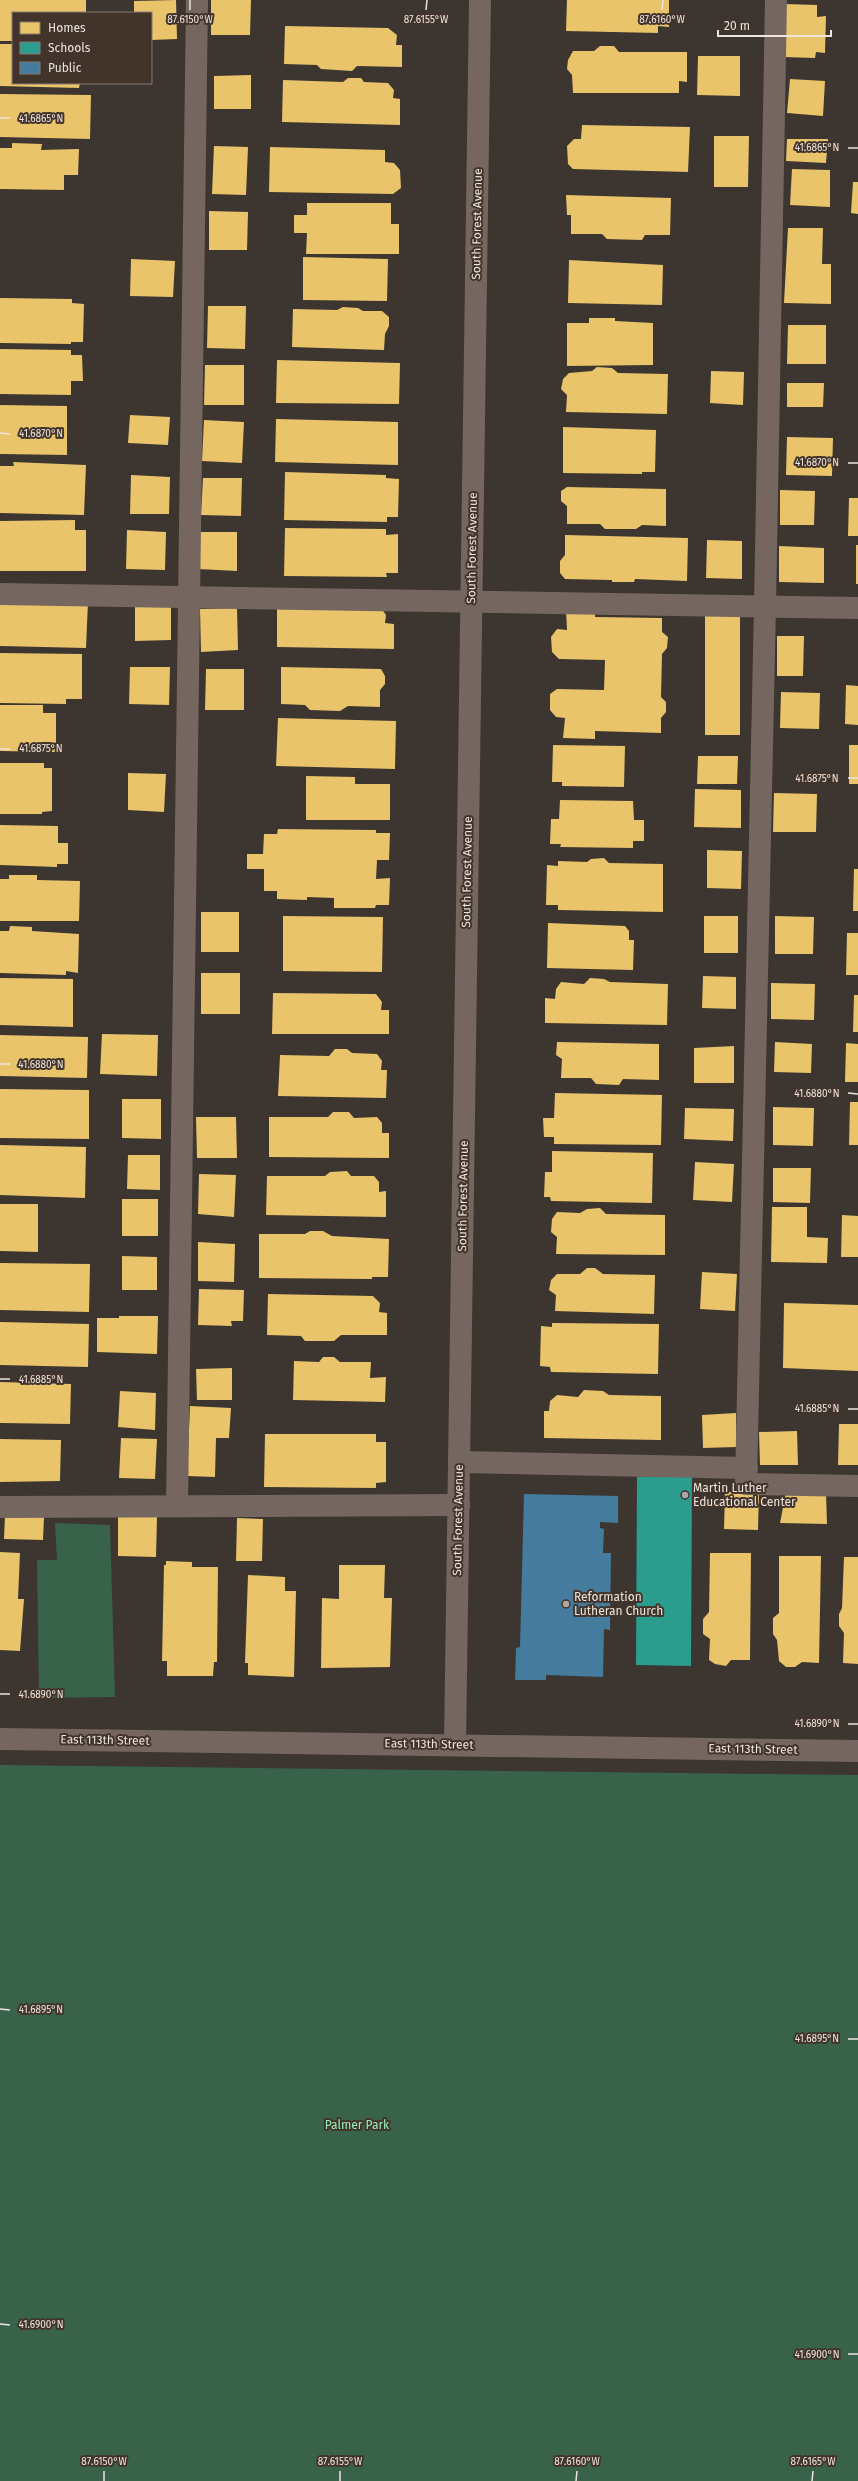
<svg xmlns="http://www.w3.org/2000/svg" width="858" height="2481" viewBox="0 0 858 2481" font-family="'Fira Sans',sans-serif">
<rect width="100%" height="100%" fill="#3c3530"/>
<g fill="#39624b">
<polygon points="55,1523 110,1525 115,1697 39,1698 37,1560 57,1560"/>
<polygon points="0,1765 858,1775 858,2481 0,2481"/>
</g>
<g fill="#e9c46a">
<polygon points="0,0 86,0 86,13 13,13 13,41 0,41"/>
<polygon points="176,0 177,39 151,40 151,13 134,13 134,1"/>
<polygon points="211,0 251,0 250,35 211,35"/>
<polygon points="567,0 669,0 669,27 658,26 658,33 566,31"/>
<polygon points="785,4 817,5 817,17 826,16 825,53 816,52 815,58 783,57"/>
<polygon points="285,26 388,28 397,35 396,45 402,45 402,67 357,66 352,71 321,69 317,65 284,64"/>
<polygon points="0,44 13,44 13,83 80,83 79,88 0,86"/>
<polygon points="600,46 614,46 619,52 687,52 687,82 679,81 679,93 573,93 572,75 567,69 568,60 573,51 594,51"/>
<polygon points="698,56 740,56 740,96 697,95"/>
<polygon points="251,75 251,109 214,109 214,76"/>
<polygon points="348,78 361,78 364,82 388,83 394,90 393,98 400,99 400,125 282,122 283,80 343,82"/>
<polygon points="790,79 825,81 823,116 787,113"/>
<polygon points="0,94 91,95 90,139 0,137"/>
<polygon points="582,125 690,127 688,172 573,169 568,164 567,146 574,139 581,139"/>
<polygon points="714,136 749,136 748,187 714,187"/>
<polygon points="787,139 828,139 826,163 786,161"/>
<polygon points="12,143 42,144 41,150 79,149 78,175 64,175 64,190 0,189 0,148 12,148"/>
<polygon points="214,146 248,147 246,195 212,194"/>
<polygon points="270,147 385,150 385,162 394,163 400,170 401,188 393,194 269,192"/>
<polygon points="792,169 830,170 830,207 790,205"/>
<polygon points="853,182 858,182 858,214 851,213"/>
<polygon points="566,195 671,198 670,235 645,235 642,240 607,239 602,234 571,234 571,215 567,215"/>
<polygon points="307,203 391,203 391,224 399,224 399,254 306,254 307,233 294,233 294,215 307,215"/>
<polygon points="209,211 248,212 247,250 209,250"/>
<polygon points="788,228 823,228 822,264 831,264 831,304 784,303"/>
<polygon points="303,257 388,259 387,301 303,300"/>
<polygon points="131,259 175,261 173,297 130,296"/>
<polygon points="569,260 663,265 662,305 568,303"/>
<polygon points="0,298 72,299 72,303 84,304 83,342 71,342 71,344 0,343"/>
<polygon points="208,306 246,306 245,349 207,348"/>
<polygon points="343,307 358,308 363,311 382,311 389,317 389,326 385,334 384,350 292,347 293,309 337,310"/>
<polygon points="589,318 615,318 615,321 653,323 653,365 567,366 567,323 589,323"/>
<polygon points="788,325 826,325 826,364 787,364"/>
<polygon points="0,349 71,350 71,355 82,355 83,381 71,381 71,395 0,394"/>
<polygon points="277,360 400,363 399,404 276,403"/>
<polygon points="205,365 244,365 244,405 204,405"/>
<polygon points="597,367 612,368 618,373 668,374 667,414 566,412 567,395 561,389 563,379 569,373 592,371"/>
<polygon points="711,371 744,372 743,405 710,403"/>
<polygon points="787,383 824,383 823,407 787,407"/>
<polygon points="0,405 67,406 67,455 0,454"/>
<polygon points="130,415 170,417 168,445 128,443"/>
<polygon points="276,419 398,422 398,465 275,462"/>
<polygon points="204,420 244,422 242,463 202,461"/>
<polygon points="563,427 656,430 655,472 642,472 642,474 563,473"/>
<polygon points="787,437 833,438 832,476 786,475"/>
<polygon points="13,462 86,465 84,515 0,513 0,466 14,466"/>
<polygon points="285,472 386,475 386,478 399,479 398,517 387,517 387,522 284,520"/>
<polygon points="131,475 170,477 169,514 130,514"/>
<polygon points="203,478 242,478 241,516 201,515"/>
<polygon points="567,487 666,489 666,526 642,525 636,529 605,529 600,524 567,524 567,506 561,501 561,491"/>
<polygon points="780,490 815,491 814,525 780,525"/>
<polygon points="849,498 858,498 858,536 848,536"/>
<polygon points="75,520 75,530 86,530 86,571 0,571 0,521"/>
<polygon points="285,528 386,529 386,535 398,534 398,573 386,573 387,577 284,576"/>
<polygon points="127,530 166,532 165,570 126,569"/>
<polygon points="199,532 237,532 237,571 198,569"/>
<polygon points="565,535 688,538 687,581 635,579 634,582 612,582 612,580 565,579 560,573 560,561 565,555"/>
<polygon points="707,540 742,541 742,579 706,578"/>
<rect x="856" y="545" width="2" height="39"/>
<polygon points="779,546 824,548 824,583 779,582"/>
<polygon points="0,600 88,602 86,648 0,646"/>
<polygon points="135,604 171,604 171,640 135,641"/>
<polygon points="277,606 381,608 386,615 385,623 394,624 394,649 277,647"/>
<polygon points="237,608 238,650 201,652 200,609"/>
<polygon points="566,610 595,610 595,617 662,618 662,632 668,637 667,648 662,654 661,697 666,702 666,712 661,718 661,733 595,731 595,739 563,738 565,718 556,717 550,710 550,694 557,689 604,690 605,660 559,659 552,652 551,637 557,629 567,630"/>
<rect x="705" y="612" width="35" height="123"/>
<polygon points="777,636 804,636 803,676 777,676"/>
<polygon points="0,653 82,654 82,699 66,699 66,704 0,703"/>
<polygon points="130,667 170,667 169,705 129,704"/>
<polygon points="281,667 381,669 385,676 385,684 380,690 380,707 348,706 340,711 310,710 305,705 281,704"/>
<polygon points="206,669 244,669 244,710 205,710"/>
<polygon points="846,685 858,686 858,725 845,724"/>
<polygon points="781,692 820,693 819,729 780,728"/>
<polygon points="0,705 43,705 43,713 56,713 56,752 0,751"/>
<polygon points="278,718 396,721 395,769 276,766"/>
<polygon points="553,745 625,746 624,787 562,786 562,782 552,782"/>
<rect x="849" y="745" width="9" height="39"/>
<polygon points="698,756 738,756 737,784 697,784"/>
<polygon points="0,763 44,763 44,768 52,768 52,811 42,812 42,814 0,814"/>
<polygon points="128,773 166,774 164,812 128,810"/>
<polygon points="306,776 355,777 355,784 390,784 390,820 306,820"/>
<polygon points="695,789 741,790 741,828 694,827"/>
<polygon points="774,793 817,794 816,832 773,832"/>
<polygon points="560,800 633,801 634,820 644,820 644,841 633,841 633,848 560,847 561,844 550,844 551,819 559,819"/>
<polygon points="0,825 58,826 58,843 68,843 68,864 57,864 57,867 0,865"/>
<polygon points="278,829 376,830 376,833 390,833 389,860 377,860 376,879 390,878 389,905 376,905 375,908 334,908 334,898 307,897 307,900 277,899 277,891 264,891 264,869 247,869 247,854 263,854 264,834 277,834"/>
<polygon points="707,850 742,851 741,889 707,888"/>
<polygon points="604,858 609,863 663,864 663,912 558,910 558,905 546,905 547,865 558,866 558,861 587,862 591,859"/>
<polygon points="854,869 858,869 858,911 853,911"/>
<polygon points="9,875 37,875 37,880 80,881 79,921 0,921 0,879 9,879"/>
<rect x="201" y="912" width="38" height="40"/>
<polygon points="283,916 383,917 382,972 283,971"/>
<rect x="704" y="916" width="34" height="37"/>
<polygon points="775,916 814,917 813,954 775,954"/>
<polygon points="548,923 625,926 629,931 629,940 634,940 633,970 547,968"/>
<polygon points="10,926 32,927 32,931 79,934 78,973 66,971 66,975 0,973 0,931 9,931"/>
<polygon points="847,933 858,933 858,975 846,975"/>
<rect x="201" y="973" width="39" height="41"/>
<polygon points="703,976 736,977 736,1009 702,1008"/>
<polygon points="0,978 73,979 73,1027 0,1025"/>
<polygon points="590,978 604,979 610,982 668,984 667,1025 545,1023 545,998 555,999 556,989 561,982 584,984"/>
<polygon points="771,983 815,984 814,1020 771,1019"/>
<polygon points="273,993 376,994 382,1002 381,1010 389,1010 389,1034 272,1034"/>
<polygon points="854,995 858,995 858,1032 853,1032"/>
<polygon points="102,1034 158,1035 157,1076 100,1074"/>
<polygon points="0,1035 88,1037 87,1078 0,1076"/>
<polygon points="557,1042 659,1044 659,1080 623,1079 619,1085 596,1084 591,1078 561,1078 562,1059 556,1055"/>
<polygon points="775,1042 812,1044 811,1073 774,1072"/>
<polygon points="846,1043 858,1044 858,1082 845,1082"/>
<polygon points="734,1046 734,1083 694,1083 694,1048"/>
<polygon points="335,1049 347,1049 352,1053 377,1054 382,1061 381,1070 387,1070 386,1098 278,1096 280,1055 329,1056"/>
<polygon points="0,1089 89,1090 89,1139 0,1138"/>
<polygon points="555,1093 662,1095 661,1145 554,1144 554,1137 544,1137 543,1118 554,1118"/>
<polygon points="122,1099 161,1099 161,1139 122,1138"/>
<polygon points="850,1102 858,1102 858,1145 849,1145"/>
<polygon points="773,1107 814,1108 813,1146 773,1145"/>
<polygon points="685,1108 734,1109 733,1141 684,1139"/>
<polygon points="333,1112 349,1112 354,1118 377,1117 382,1123 382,1133 389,1133 389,1158 269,1157 269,1117 328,1117"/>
<polygon points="196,1117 236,1117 237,1158 197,1158"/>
<polygon points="0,1145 86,1147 85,1198 0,1195"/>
<polygon points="552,1151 653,1153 652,1203 551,1201 550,1197 544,1197 545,1172 552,1172"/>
<polygon points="128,1155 160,1155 160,1190 127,1189"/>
<polygon points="695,1162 734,1164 732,1202 693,1200"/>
<polygon points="773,1168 811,1168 810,1203 773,1202"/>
<polygon points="347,1171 351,1176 374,1176 379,1182 379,1192 386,1191 386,1217 266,1215 267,1176 325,1176 330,1172"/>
<polygon points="199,1174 236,1175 234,1217 198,1214"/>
<rect x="122" y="1199" width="36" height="37"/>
<polygon points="0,1204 38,1204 38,1252 0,1251"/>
<polygon points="772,1207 807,1207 807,1237 828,1238 827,1263 771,1262"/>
<polygon points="600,1208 606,1214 665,1215 665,1255 556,1254 557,1237 551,1232 552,1219 557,1212 580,1213 587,1209"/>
<polygon points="842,1215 858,1216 858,1257 841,1257"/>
<polygon points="310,1231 323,1231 332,1236 389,1239 388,1277 372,1277 372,1279 259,1278 259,1234 305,1234"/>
<polygon points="198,1242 235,1244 234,1282 198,1281"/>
<polygon points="122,1256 157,1257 157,1290 122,1290"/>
<polygon points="0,1263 90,1264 89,1312 0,1310"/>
<polygon points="587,1268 595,1268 603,1274 655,1275 654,1314 555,1311 556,1295 549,1290 551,1280 557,1274 580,1274"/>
<polygon points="702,1272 737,1274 735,1311 700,1309"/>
<polygon points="199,1289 244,1290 243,1321 231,1321 232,1326 198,1325"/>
<polygon points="268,1294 373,1296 380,1303 379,1312 387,1313 387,1335 341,1335 334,1341 305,1341 301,1336 267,1335"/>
<polygon points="784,1303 858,1305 858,1371 783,1368"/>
<polygon points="119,1316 158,1316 157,1354 97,1352 97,1318 119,1318"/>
<polygon points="0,1322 89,1324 88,1367 0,1365"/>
<polygon points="552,1323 659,1324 658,1374 551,1372 550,1367 540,1366 541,1326 552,1327"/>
<polygon points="323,1357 334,1357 340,1362 371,1362 370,1378 386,1377 385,1402 293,1400 294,1361 319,1362"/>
<polygon points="232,1368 232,1400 197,1400 196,1369"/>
<polygon points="0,1382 71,1384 70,1424 0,1423"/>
<polygon points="584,1390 603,1391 609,1395 661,1396 661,1440 544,1438 544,1411 549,1411 550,1401 557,1395 578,1397"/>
<polygon points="120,1391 156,1393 155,1430 118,1427"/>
<polygon points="190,1406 231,1408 229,1438 216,1438 215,1477 187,1476"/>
<polygon points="736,1413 736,1447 703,1448 702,1415"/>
<polygon points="839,1424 858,1424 858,1465 838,1465"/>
<polygon points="797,1431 798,1465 760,1465 759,1432"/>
<polygon points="265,1434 376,1434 376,1442 386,1442 386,1482 376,1483 376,1488 264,1487"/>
<polygon points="121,1438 157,1439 155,1479 119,1478"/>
<polygon points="0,1439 61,1440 60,1481 0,1482"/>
<polygon points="725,1492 759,1492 758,1530 724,1529"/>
<polygon points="786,1492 826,1493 827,1524 780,1523"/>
<polygon points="5,1515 44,1517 43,1540 4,1539"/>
<polygon points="118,1515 157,1517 156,1557 118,1556"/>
<polygon points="237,1518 263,1519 262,1561 236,1561"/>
<polygon points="0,1552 20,1553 18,1599 24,1599 20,1651 0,1650"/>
<polygon points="710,1553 751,1553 750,1660 731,1660 726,1666 715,1664 709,1660 710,1639 703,1634 703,1619 709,1612"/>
<polygon points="779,1556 821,1556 819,1663 802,1662 795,1667 786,1667 779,1661 777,1640 773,1634 773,1618 779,1613"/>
<polygon points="844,1557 858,1557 858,1664 843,1663 844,1633 839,1626 839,1614 842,1608"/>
<polygon points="166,1561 192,1562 192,1567 218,1567 217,1662 214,1662 213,1676 167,1676 167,1661 162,1661 164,1565 166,1565"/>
<polygon points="339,1565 385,1565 384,1598 392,1598 390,1667 321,1668 322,1598 339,1599"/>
<polygon points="248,1575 285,1577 285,1591 296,1591 294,1677 248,1675 248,1663 245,1663"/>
</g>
<polygon fill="#2a9d8f" points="637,1477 692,1477 691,1666 636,1665"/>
<polygon fill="#457b9d" points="524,1494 618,1496 618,1523 600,1522 600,1528 604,1529 603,1553 611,1553 610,1630 604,1629 603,1677 546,1675 546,1680 515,1680 516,1648 520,1647"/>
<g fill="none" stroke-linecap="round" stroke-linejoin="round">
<g stroke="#75675f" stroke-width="22">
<polyline points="776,0 765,606 746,1484 858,1486"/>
<polyline points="0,594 858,608"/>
<polyline points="459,1462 747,1468"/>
<polyline points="177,1506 197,0"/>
<polyline points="0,1507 459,1505"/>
<polyline points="0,1739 858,1751"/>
<polyline points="455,1744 480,0"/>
</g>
</g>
<path fill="none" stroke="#ede4de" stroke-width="1.5" d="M 190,10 L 190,0M 426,10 L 427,0M 662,10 L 663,0M 0,118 L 10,118M 848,148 L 858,148M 0,433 L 10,434M 848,463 L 858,463M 0,749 L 10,749M 848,778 L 858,778M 0,1064 L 10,1064M 848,1093 L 858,1094M 0,1379 L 10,1379M 848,1409 L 858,1409M 0,1694 L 10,1694M 848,1724 L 858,1724M 0,2009 L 10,2010M 848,2039 L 858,2039M 0,2324 L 10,2325M 848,2354 L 858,2354M 104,2481 L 104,2471M 340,2481 L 340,2471M 576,2481 L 577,2471M 812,2481 L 813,2471"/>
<g fill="#afa7a1" stroke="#42342a" stroke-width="1.5">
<circle cx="685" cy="1495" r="4"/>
<circle cx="566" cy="1604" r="4"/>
</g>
<g text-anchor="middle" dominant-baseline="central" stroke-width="4" stroke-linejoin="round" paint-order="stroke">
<g font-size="12" fill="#ede4de" stroke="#42342a">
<text transform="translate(477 224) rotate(-89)">South Forest Avenue</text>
<text transform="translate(472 548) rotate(-89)">South Forest Avenue</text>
<text transform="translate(467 872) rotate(-89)">South Forest Avenue</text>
<text transform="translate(463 1196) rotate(-89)">South Forest Avenue</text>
<text transform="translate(458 1520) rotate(-89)">South Forest Avenue</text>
<text transform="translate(105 1740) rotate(1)">East 113th Street</text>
<text transform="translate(429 1744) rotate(1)">East 113th Street</text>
<text transform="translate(753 1749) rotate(1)">East 113th Street</text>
</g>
<g font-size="12" fill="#ede4de" stroke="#42342a" text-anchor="start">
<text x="693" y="1488">Martin Luther<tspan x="693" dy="14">Educational Center</tspan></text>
<text x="574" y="1597">Reformation<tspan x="574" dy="14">Lutheran Church</tspan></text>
</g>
<g font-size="12" fill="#93f0bd" stroke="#42342a">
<text x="357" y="2125">Palmer Park</text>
</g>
</g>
<g font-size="10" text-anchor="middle" fill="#ede4de" stroke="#42342a" stroke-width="4" stroke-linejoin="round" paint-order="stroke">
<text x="190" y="23">87.6150°W</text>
<text x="426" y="23">87.6155°W</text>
<text x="662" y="23">87.6160°W</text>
<text x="41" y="122">41.6865°N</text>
<text x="817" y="151">41.6865°N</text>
<text x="41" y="437">41.6870°N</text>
<text x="817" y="466">41.6870°N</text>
<text x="41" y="752">41.6875°N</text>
<text x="817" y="782">41.6875°N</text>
<text x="41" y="1068">41.6880°N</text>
<text x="817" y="1097">41.6880°N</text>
<text x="41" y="1383">41.6885°N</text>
<text x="817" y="1412">41.6885°N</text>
<text x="41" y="1698">41.6890°N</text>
<text x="817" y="1727">41.6890°N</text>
<text x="41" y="2013">41.6895°N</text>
<text x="817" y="2042">41.6895°N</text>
<text x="41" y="2328">41.6900°N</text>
<text x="817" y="2358">41.6900°N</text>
<text x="104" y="2465">87.6150°W</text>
<text x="340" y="2465">87.6155°W</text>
<text x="577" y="2465">87.6160°W</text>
<text x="813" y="2465">87.6165°W</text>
</g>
<rect x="12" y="12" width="140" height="72" fill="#42342a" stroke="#867a72"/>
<rect x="20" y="22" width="20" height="12" fill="#e9c46a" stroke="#867a72"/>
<text x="48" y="32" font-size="12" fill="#ede4de">Homes</text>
<rect x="20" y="42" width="20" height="12" fill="#2a9d8f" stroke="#867a72"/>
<text x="48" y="52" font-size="12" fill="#ede4de">Schools</text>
<rect x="20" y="62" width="20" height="12" fill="#457b9d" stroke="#867a72"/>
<text x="48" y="72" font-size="12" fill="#ede4de">Public</text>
<path d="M718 30v6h113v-6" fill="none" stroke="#ede4de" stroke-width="2"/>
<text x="724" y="30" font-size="12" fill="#ede4de" stroke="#42342a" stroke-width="3" paint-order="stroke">20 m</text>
</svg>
